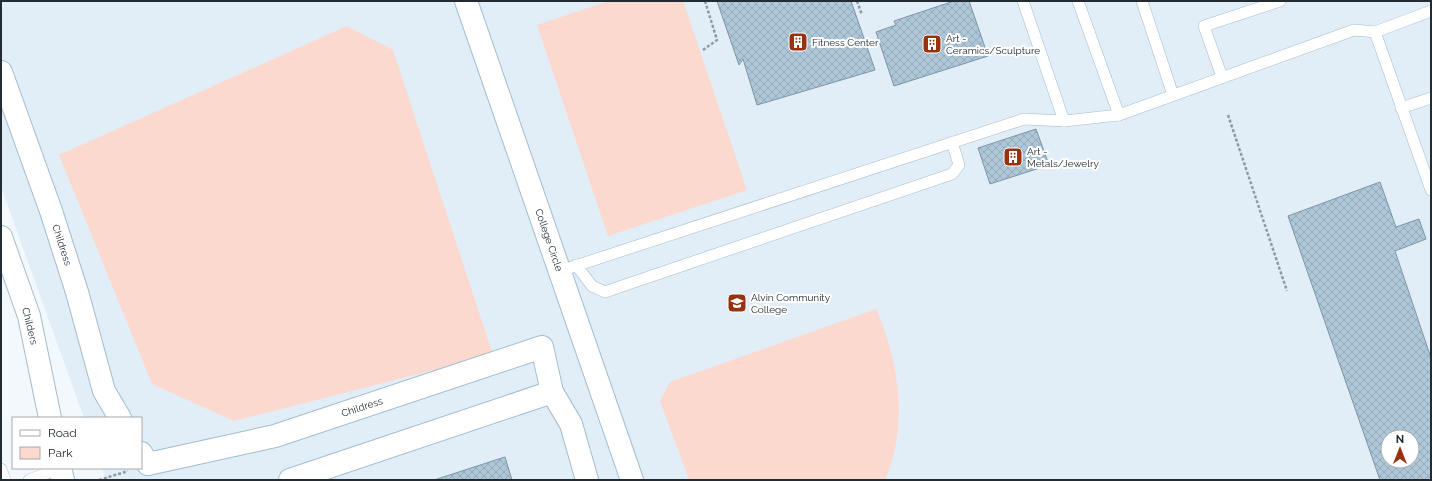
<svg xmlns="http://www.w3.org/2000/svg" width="1432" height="481" viewBox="0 0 1432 481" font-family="Raleway,sans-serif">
<defs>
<pattern id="building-cross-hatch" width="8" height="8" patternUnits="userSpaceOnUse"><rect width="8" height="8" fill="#adc7d8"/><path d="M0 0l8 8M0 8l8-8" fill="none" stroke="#95abba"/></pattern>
</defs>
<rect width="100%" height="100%" fill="#f3f8fc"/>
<path fill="#e1eef7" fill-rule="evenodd" d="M 1,1 L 1431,1 L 1431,480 L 106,480 L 102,468 L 141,468 L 141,418 L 84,418 L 1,187 ZM 1388,437 L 1412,437 L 1412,461 L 1388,461 Z"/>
<g fill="#fcd9cf">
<polygon points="608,1 683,1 747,190 608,236 537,25"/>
<polygon points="347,26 393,50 493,355 234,421 152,384 59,155"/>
<path d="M 876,309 C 899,362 909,424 885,480 L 689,480 L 660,401 L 670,382 Z"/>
</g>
<g fill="url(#building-cross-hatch)" stroke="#7d95a6" fill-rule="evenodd">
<polygon points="717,1 851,1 875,70 757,105 743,59 739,65"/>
<polygon points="954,1 969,1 988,56 894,86 876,32 896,25 894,21"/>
<polygon points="1036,129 1049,165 990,184 978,148"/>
<path d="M 1380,182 L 1396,227 L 1419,219 L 1426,239 L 1395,251 L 1431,358 L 1431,480 L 1380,480 L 1288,216 ZM 1388,437 L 1412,437 L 1412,461 L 1388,461 Z"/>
<polygon points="505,457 512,480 434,480"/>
</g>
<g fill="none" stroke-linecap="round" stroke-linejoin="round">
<g stroke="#a3bccd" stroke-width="12">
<g id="service">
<polyline points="1023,1 1064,121"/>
<polyline points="1078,1 1119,115"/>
<polyline points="1142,1 1173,95"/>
<polyline points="1431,11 1375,32 1431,190"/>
<polyline points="1222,77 1204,26 1280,1"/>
<polyline points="1401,108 1431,98"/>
<polyline points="576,265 592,286 605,292 628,284 952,174 959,165 952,142"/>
<polyline points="560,271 1024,119 1064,121 1119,115 1354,30 1375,32"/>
<polyline points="1,469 5,480"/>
<polyline points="29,480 60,468"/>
</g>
</g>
<g stroke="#a3bccd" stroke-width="24">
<g id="minor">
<polyline points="466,1 632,480"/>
<polyline points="1,72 51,211 77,292 104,391 120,418"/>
<polyline points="1,237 29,316 50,418"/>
<polyline points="141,453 148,464 275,436 542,347 552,392 571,424 587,480"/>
<polyline points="60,468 63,480"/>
<polyline points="290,480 552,392"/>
</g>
</g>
<g stroke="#91999d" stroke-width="2.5" stroke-dasharray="3 2" stroke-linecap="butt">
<polyline points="857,1 862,15"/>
<polyline points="703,50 717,40 705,1"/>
<polyline points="1228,115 1287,291"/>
<polyline points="99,480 128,471"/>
</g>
<use href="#service" stroke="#fff" stroke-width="11"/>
<use href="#minor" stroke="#fff" stroke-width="22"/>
</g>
<defs>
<g id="building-square" transform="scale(1)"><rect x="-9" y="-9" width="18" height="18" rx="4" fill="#98310f" stroke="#fff"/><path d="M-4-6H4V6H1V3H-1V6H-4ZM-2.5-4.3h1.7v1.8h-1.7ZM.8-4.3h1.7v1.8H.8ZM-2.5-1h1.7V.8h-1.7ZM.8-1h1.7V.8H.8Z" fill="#fff"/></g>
<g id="university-square" transform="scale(1)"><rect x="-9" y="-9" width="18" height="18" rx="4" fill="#98310f" stroke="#fff"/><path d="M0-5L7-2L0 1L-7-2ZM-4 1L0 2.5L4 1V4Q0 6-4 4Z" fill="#fff"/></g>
</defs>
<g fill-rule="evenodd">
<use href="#building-square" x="798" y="42"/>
<use href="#building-square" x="932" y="44"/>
<use href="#building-square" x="1013" y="157"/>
<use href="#university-square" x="737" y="303"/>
</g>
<g text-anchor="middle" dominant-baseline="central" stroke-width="4" stroke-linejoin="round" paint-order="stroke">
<g font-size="10" fill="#212b31" stroke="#fff" text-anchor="start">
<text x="946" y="38">Art -<tspan x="946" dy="12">Ceramics/Sculpture</tspan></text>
<text x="812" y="42">Fitness Center</text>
<text x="1027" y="151">Art -<tspan x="1027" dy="12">Metals/Jewelry</tspan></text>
<text x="751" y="297">Alvin Community<tspan x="751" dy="12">College</tspan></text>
</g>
<g font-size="10" fill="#212b31" stroke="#fff">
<text transform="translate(549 240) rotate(71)">College Circle</text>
<text transform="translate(62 245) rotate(72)">Childress</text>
<text transform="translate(30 326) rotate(76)">Childers</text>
<text transform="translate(362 407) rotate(-18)">Childress</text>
</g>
</g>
<rect width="1432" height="481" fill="none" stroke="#212b31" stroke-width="4"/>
<rect x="12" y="417" width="130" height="52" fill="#ffffff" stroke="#a6aaad"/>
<rect x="20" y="430" width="20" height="6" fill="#ffffff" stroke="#a6aaad"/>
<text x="48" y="437" font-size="12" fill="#212b31">Road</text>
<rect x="20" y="447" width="20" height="12" fill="#fcd9cf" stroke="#a6aaad"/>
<text x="48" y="457" font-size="12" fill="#212b31">Park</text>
<g transform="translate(1400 449)"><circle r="19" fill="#ffffff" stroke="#a6aaad"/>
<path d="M0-3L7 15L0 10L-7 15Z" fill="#98310f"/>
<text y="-6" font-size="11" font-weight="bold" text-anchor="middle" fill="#212b31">N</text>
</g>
</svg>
